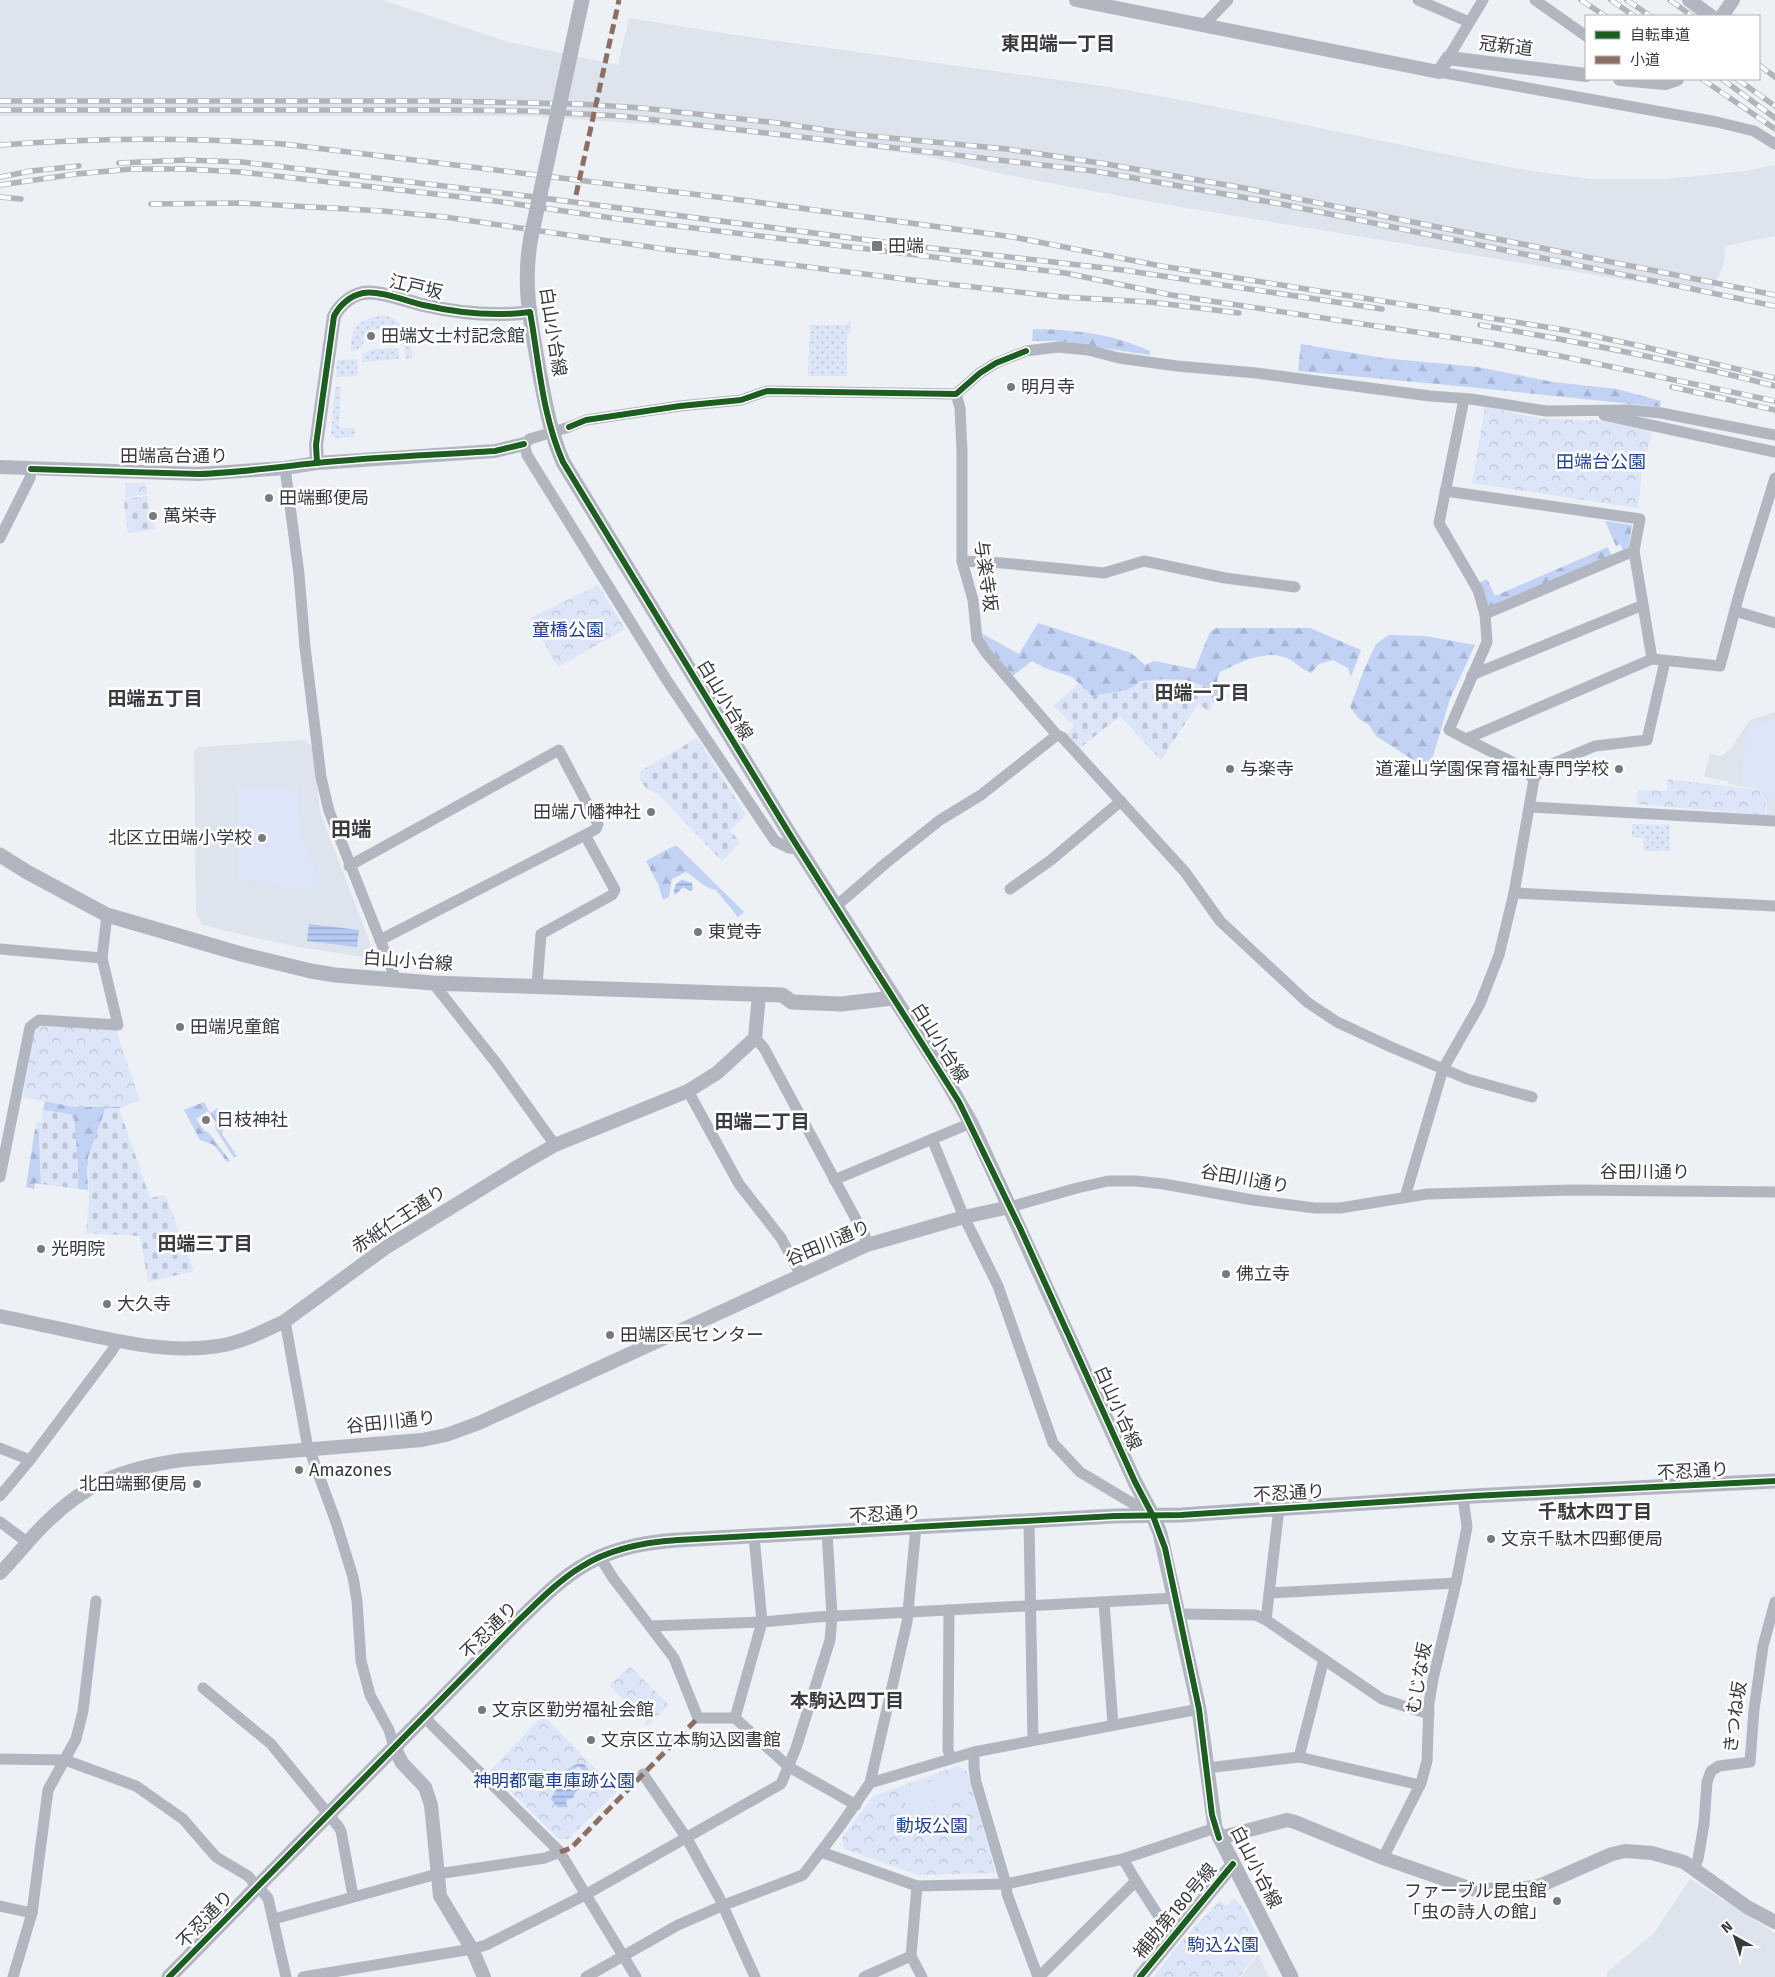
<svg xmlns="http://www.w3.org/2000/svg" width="1775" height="1977" viewBox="0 0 1775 1977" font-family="'Fira Sans','Noto Sans JP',sans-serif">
<defs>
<pattern id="grass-dots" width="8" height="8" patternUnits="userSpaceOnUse" patternTransform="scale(1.25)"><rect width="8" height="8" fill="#dce6f8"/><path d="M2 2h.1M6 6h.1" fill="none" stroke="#bec6d6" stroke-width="1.8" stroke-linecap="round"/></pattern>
<pattern id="forest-firs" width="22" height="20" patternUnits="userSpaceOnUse" patternTransform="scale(1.25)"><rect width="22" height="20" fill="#c2d2f5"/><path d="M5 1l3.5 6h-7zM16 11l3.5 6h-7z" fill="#a7b5d3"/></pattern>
<pattern id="cemetery-stones" width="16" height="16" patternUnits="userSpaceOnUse" patternTransform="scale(1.25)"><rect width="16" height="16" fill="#dce6f8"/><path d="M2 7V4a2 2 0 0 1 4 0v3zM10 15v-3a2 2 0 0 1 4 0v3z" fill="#bec6d6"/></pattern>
<pattern id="park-crowns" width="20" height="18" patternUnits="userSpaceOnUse" patternTransform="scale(1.25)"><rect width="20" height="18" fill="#dce6f8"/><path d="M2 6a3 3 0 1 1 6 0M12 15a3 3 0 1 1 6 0" fill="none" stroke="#bec6d6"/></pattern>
<pattern id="water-rules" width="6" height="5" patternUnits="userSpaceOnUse" patternTransform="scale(1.25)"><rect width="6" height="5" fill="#b4c9f3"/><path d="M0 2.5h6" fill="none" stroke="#93a4c6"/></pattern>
</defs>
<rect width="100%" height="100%" fill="#edf0f4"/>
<g fill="#dee4ee">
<polygon points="0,0 382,0 508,42 618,65 629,18 742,36 1110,87 1208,105 1508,167 1553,174 1593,179 1665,179 1745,171 1775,165 1775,236 1725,246 1724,263 1711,294 1186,208 1007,175 931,157 858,146 685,127 531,116 0,116"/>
<polygon points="1775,712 1775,815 1766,815 1767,802 1758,789 1728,784 1728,781 1704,777 1710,754 1722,756 1732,747 1750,720"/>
<polygon points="304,740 313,747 320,812 371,945 363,957 293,946 221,930 202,924 196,914 194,751 199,747"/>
<polygon points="1690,1879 1775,1933 1775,1977 1607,1977 1607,1972 1654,1933"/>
<polygon points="1258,1954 1269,1977 1241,1977"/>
</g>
<g fill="url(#grass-dots)">
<path d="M 385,315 C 408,324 411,335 412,358 L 406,359 L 403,340 L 397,341 C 389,323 364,325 363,346 L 356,350 L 351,351 C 350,326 361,318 385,315 Z"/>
<polygon points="851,319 850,333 847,334 847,376 808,376 810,325 846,325"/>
<polygon points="398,348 399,359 362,362 362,354 374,349"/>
<polygon points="357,359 358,376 336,377 337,360"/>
<polygon points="335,387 341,387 339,429 355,428 355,434 353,437 335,438 331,433"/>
<polygon points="1632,824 1670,825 1670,851 1643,851 1644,838 1632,837"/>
</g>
<g fill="url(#forest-firs)">
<path d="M 1033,329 C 1078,330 1109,333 1150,351 L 1150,355 L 1056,341 L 1032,341 Z"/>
<polygon points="1301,344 1382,358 1478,367 1553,382 1617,389 1661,401 1660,407 1469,387 1298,371"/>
<polygon points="1605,521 1632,525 1629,547 1623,550 1620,544 1616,546"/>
<polygon points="1608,547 1612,558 1488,610 1478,583 1487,579 1495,596"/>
<path d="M 1038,623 L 1131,653 L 1145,665 L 1154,661 L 1195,669 L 1210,632 L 1216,628 L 1310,628 L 1361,650 L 1351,677 L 1348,668 L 1333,660 L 1319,664 L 1311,673 C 1302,669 1298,665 1291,660 C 1269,647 1240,662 1220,672 L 1217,680 L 1222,699 L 1217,697 L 1214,702 L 1205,686 L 1185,680 L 1141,681 L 1128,690 L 1092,696 L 1072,677 L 1045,668 L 1032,661 L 1011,677 L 982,639 L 981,633 L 1019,654 Z"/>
<polygon points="1389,635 1425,636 1475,645 1450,699 1429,770 1376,736 1369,725 1359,719 1350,707 1364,670 1376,644"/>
<path d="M 677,846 L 744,912 L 738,917 L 716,890 C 702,887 698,879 686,872 L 672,879 L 669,897 L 663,900 L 658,884 L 646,861 L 672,847 Z"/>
<polygon points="139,1100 119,1108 104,1108 104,1113 87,1168 88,1190 78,1189 78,1167 73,1115 43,1110 45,1101"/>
<polygon points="204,1102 210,1113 218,1108 224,1121 222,1134 237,1156 234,1158 215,1128 216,1122 208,1111 196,1119 204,1130 209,1133 230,1161 227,1162 214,1145 200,1140 184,1110"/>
<polygon points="35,1129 39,1129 41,1184 35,1183 34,1189 26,1187"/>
</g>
<g fill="url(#cemetery-stones)">
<polygon points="147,496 150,516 153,516 155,529 128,533 124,502 126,499"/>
<polygon points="1164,679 1185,680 1205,686 1214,702 1209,711 1198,704 1161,760 1120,716 1080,748 1067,734 1074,726 1053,706 1079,683 1092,696 1128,690 1141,681"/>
<polygon points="697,738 746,815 730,831 740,842 722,861 658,794 646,788 640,780 641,771"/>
<polygon points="104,1108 119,1108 150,1198 165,1195 194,1271 148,1282 140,1236 86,1233 89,1200 88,1157 104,1113"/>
<polygon points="43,1110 74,1115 78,1167 78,1189 41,1184 39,1130 35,1129 37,1121 41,1122"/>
</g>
<g fill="url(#park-crowns)">
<polygon points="1485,407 1544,419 1621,421 1653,429 1642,470 1638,508 1472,483"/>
<polygon points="125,483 145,483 147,494 125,498"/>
<polygon points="598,585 625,629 558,667 530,618"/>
<polygon points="1668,779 1758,790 1766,802 1765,815 1637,804 1638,790 1667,791"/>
<polygon points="43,1024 116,1030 140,1101 119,1107 74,1107 23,1097 34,1032"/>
<polygon points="630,1666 669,1705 647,1726 644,1723 649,1717 635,1702 629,1706 609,1685"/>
<polygon points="543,1715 617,1791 568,1839 559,1839 490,1771"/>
<polygon points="958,1766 967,1772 996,1873 919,1875 844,1849 842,1838 873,1796"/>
<polygon points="1234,1898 1244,1909 1262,1946 1239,1977 1154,1977 1178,1945 1220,1900 1226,1906"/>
</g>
<g fill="#dce6f8">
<polygon points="1775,720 1775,797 1766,797 1759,787 1741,784 1746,736 1752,724"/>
<polygon points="237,786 298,787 300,836 321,884 308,893 237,878"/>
<polygon points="957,1772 964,1776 969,1795 909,1816 902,1792"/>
</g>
<g fill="url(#water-rules)" fill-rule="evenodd">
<path d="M 682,880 L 692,883 L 693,889 L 690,891 L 683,887 L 676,894 L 674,894 C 674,887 675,883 682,880 Z"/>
<polygon points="309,924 359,930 357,947 307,941"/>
<path d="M 579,1763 L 584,1764 L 590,1771 L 589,1782 L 576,1791 L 573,1798 L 567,1799 L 566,1804 L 568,1807 L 557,1807 L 551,1799 L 555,1791 L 565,1781 L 569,1768 ZM 578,1766 L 586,1772 L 586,1779 L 582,1783 L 572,1786 L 569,1783 L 571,1772 Z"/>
</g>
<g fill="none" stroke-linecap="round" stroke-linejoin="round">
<g stroke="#b2b6c0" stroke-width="11">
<polyline points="1418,0 1469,22"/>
<polyline points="1535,0 1586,36"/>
<polyline points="1204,25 1228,0"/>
<polyline points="1448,58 1483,0"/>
<polyline points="1439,72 1717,122 1754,131 1775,144"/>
<polyline points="956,394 960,408 962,451 962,561 973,600 977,639 987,654 1057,735 1062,737 1185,872 1220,921 1307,1002 1337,1022 1391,1047 1467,1079 1532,1097"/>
<polyline points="1464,399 1439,523 1478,590 1485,614 1487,642 1449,730 1466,739 1652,659 1720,666 1740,591 1775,478"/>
<polyline points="1604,415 1775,452"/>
<polyline points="569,427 586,420 680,406 741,400 767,391 956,394 980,373 996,363 1026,351 1058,347 1088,350 1119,358 1177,366 1256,373 1430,396 1471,399 1546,411 1630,410 1661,413 1775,435"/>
<polyline points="530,439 524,444 527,455 666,679 775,841 789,848 799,849"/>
<polyline points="285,468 299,574 305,647 321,777 329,811 396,980"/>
<polyline points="1445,491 1640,519 1634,551 1652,659"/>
<polyline points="0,538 30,478 31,469"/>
<polyline points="962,561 1002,563 1104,573 1144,561 1225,578 1295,587"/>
<polyline points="1735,611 1775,623"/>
<polyline points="1485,614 1634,551"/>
<polyline points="1472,675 1643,605"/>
<polyline points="1466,739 1518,765 1534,779"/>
<polyline points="1531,807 1775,821"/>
<polyline points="349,866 559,750 598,824 596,829 585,835 380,940"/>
<polyline points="1010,889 1051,860 1121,801"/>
<polyline points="1514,893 1775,906"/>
<polyline points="835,907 886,863 940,820 981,795 1057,735"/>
<polyline points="0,949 102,958"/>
<polyline points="433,983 497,1064 555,1145"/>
<polyline points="537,986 541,934 612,895 615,890 585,835"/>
<polyline points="755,1038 764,1048 865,1236 867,1245"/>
<polyline points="688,1091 739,1184 781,1238 801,1275"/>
<polyline points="932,1139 964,1217 998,1286 1053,1443 1080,1472 1152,1515"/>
<polyline points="0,1177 30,1027 39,1020 118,1025 102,958 107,915"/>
<polyline points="834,1180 971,1123"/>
<polyline points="1405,1197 1443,1069 1480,1004 1499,955 1514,893 1534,779 1542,768 1595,746 1647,740 1665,661"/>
<polyline points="1010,1207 1077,1188 1108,1181 1136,1181 1164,1184 1253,1200 1315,1208 1340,1208 1427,1194 1573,1190 1775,1192"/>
<polyline points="285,1321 307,1443 336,1522 353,1577 357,1601 361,1661 370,1695 389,1730 394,1747"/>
<polyline points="0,1448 30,1460 112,1351 118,1341"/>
<polyline points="0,1496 30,1460"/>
<polyline points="0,1522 27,1542"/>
<polyline points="1029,1522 1033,1740"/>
<polyline points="600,1557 613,1578 674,1658 698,1718 735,1718 789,1767 856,1805"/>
<polyline points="1269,1593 1456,1583"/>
<polyline points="1104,1602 1113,1725"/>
<polyline points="949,1610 948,1750 951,1758"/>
<polyline points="1178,1614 1256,1615 1266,1620 1279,1508"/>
<polyline points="1266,1620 1382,1699 1429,1714"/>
<polyline points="651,1626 762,1622 817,1617 1175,1598"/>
<polyline points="203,1688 271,1744 338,1826 341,1831 353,1896"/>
<polyline points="424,1717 560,1852 636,1977"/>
<polyline points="735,1718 762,1622 754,1536"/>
<polyline points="974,1752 974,1768 976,1782 1006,1884 1007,1894 1038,1977"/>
<polyline points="1299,1757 1324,1659"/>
<polyline points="0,1759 65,1760 136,1786 183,1819 216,1857 248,1876 268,1898 286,1977"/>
<polyline points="1207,1768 1299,1757 1420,1785"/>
<polyline points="643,1774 686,1837 719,1897 755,1977"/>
<polyline points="870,1783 974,1752 1199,1709"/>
<polyline points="821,1852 917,1886 1006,1884 1123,1859 1215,1828"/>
<polyline points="1383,1858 1421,1783 1427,1761 1429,1703 1433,1679 1456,1583 1467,1527 1463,1497"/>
<polyline points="1694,1869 1698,1859 1704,1824 1707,1782 1711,1771 1719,1766 1750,1762 1754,1710 1763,1646 1775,1602"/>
<polyline points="1136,1881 1167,1929 1174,1935"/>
<polyline points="917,1886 911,1956 922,1977"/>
<polyline points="0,1906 32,1913"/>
<polyline points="274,1919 437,1874 545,1858 560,1852"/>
<polyline points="13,1977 32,1913 48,1790 76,1739 83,1711 96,1601"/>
<polyline points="303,1977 472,1949 486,1945 585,1895 781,1784 796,1748 830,1640 832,1616 827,1532"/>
<polyline points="586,1977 678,1925 724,1905 803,1875 838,1829 870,1783 907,1622 916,1527"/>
<polyline points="864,1977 911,1956"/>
<polyline points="1039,1977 1136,1881 1123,1859"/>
</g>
<g stroke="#b2b6c0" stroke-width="14">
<polyline points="1076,0 1439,72 1448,58 1586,75"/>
<polyline points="1689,0 1711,16"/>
<polyline points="1722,16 1733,0"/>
<polyline points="1620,79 1665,83 1677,79"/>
<path d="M 317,463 L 316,445 L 334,316 C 340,305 350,296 363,293 C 379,290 406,301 423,305 C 458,313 493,317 530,312"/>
<polyline points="0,467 198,474 285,468 317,463 495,451 524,444"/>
<path d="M 0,1316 C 30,1322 60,1329 89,1335 C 131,1344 175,1353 218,1346 C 241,1343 264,1331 285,1321 L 385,1248 L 522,1164 L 555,1145 L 688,1091 L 717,1073 L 755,1038 L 759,995"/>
<path d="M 0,1573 C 13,1560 24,1546 36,1533 C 81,1485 118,1469 182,1460 L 422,1440 L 446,1435 L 479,1423 L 867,1245 L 964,1217 L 1010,1207"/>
<polyline points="394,1747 402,1763 425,1787 431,1805 440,1896 472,1949 484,1977"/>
<polyline points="1219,1838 1287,1820 1295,1822 1383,1858 1475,1890 1519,1889 1539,1886 1612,1854 1625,1851 1652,1853 1684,1862 1747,1907 1775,1922"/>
<polyline points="1140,1977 1233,1864"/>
</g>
<g stroke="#b1b5c0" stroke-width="15">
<path d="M 531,237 C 522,286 531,322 539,370 C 545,402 550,432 563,462 L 789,833 L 944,1076 L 971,1123 L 1135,1482 L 1153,1516 L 1160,1533 L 1199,1709 L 1215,1828 L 1291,1977"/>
<polyline points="0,855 27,872 107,915 241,954 311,971 335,975 433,983 782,995 792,1002 841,1004 893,998"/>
<path d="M 169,1977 L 519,1620 C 538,1602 558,1581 581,1567 C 609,1549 645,1542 678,1540 L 1115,1516 L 1181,1515 L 1473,1496 L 1775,1481"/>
</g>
<g stroke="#b1b4ba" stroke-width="5.5">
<g id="rail">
<polyline points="1581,0 1605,16"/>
<polyline points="1611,0 1634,16"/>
<polyline points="1627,0 1650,16"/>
<polyline points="1670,0 1692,16"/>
<polyline points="1759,65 1775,77"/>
<polyline points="1702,79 1775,129"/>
<polyline points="1722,79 1775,118"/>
<polyline points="1737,79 1775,106"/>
<polyline points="0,101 445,101 578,104 642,108 778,123 859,135 1007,149 1100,163 1244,188 1775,295"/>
<polyline points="0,110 447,110 529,111 620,116 1094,171 1281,204 1775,306"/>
<path d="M 0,145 C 95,138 187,137 283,144 L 741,200 L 1013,237 L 1161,266 L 1565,330 L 1636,345 L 1775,378"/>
<polyline points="119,163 186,160 242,162 503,193 922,247 1123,270 1382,309"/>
<polyline points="0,177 31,171 79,166"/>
<polyline points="0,185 76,174 131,169 185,169 240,172 488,200 619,219 1065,273 1171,295 1482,342 1560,356 1775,401"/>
<polyline points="0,197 21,199"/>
<polyline points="151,204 240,203 383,211 445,217 664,249 920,281 1062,297 1150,302 1239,313"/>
<path d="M 1480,325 C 1580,342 1678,361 1775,386"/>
<polyline points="1672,387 1775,410"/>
</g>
</g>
<use href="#rail" stroke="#fff" stroke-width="4" stroke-dasharray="11" stroke-linecap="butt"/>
<polyline stroke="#b2b6c0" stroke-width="11" points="530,439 569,427"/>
<polyline stroke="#b1b5c0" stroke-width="15" points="531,237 582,0"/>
<g stroke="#8d6e63" stroke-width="5" stroke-dasharray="10 5" stroke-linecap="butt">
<polyline points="576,195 619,0"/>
<polyline points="560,1852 571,1848 698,1718"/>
</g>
<g stroke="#fff" stroke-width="9">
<g id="cycleway">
<polyline points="569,427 586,420 680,406 741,400 767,391 956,394 980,373 996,363 1026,351"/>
<path d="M 317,463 L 316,445 L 334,316 C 340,305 350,296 363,293 C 379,290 406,301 423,305 C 458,313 493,317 530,312 C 539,362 542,415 563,462 L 789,833 L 959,1102 L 1020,1228 L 1135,1482 L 1153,1516 L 1165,1548 L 1199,1709 L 1212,1815 L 1219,1838"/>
<path d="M 31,469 L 198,474 C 237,473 276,467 316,463 C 375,457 435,455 495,451 L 524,444"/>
<path d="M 169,1977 L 519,1620 C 538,1602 558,1581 581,1567 C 609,1549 645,1542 678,1540 L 1115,1516 L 1181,1515 L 1473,1496 L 1775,1481"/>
<polyline points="1140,1977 1233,1864"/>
</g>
</g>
<use href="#cycleway" stroke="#1b5e20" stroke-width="6"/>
</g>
<g fill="#797a7e" stroke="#fff" stroke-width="2">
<rect x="871" y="240" width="12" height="12" rx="2.5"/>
<circle cx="371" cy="336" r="5"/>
<circle cx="1011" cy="387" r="5"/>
<circle cx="269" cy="498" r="5"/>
<circle cx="153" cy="516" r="5"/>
<circle cx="1230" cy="769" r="5"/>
<circle cx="1619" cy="769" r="5"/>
<circle cx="651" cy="812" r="5"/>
<circle cx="262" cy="838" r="5"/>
<circle cx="698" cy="932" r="5"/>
<circle cx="180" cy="1027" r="5"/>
<circle cx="206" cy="1120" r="5"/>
<circle cx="41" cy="1249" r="5"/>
<circle cx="1226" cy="1274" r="5"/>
<circle cx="107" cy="1304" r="5"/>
<circle cx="610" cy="1335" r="5"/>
<circle cx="299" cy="1470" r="5"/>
<circle cx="197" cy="1484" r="5"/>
<circle cx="1491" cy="1539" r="5"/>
<circle cx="482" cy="1710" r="5"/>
<circle cx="591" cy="1740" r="5"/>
<circle cx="1557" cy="1901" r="5"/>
</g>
<g text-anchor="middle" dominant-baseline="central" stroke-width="5" stroke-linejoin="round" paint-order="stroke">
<g font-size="18" fill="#3a3b3f" stroke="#fff">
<text transform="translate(1506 46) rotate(7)">冠新道</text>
<text transform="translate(416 287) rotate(13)">江戸坂</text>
<text transform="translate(553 332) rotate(81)">白山小台線</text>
<text x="174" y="456">田端高台通り</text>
<text transform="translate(986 576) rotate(82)">与楽寺坂</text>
<text transform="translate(725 700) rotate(59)">白山小台線</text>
<text transform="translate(408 961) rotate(4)">白山小台線</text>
<text transform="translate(940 1043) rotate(58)">白山小台線</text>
<text x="1645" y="1172">谷田川通り</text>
<text transform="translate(1245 1179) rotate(10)">谷田川通り</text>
<text transform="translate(399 1219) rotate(-33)">赤紙仁王通り</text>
<text transform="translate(828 1243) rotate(-23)">谷田川通り</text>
<text transform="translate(1118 1408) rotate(66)">白山小台線</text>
<text transform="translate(391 1422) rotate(-6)">谷田川通り</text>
<text transform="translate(1693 1471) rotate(-3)">不忍通り</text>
<text transform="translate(1289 1493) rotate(-3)">不忍通り</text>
<text transform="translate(885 1514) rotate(-3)">不忍通り</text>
<text transform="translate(489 1630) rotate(-45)">不忍通り</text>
<text transform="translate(1419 1678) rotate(-80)">むじな坂</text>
<text transform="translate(1735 1717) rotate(-82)">きつね坂</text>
<text transform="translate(1256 1867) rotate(63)">白山小台線</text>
<text transform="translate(1175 1911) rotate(-50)">補助第180号線</text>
<text transform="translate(205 1919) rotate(-46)">不忍通り</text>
</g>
<g font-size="18" fill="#3a3b3f" stroke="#fff" text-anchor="start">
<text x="888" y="246">田端</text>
<text x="381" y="336">田端文士村記念館</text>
<text x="1021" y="387">明月寺</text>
<text x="279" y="498">田端郵便局</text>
<text x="163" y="516">萬栄寺</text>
<text x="1240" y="769">与楽寺</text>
<text x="1609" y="769" text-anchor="end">道灌山学園保育福祉専門学校</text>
<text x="641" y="812" text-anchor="end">田端八幡神社</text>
<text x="252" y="838" text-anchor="end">北区立田端小学校</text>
<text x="708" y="932">東覚寺</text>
<text x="190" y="1027">田端児童館</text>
<text x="216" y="1120">日枝神社</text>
<text x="51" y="1249">光明院</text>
<text x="1236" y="1274">佛立寺</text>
<text x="117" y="1304">大久寺</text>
<text x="620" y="1335">田端区民センター</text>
<text x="309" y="1470">Amazones</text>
<text x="187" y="1484" text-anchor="end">北田端郵便局</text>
<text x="1501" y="1539">文京千駄木四郵便局</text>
<text x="492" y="1710">文京区勤労福祉会館</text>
<text x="601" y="1740">文京区立本駒込図書館</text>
<text x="1547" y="1891" text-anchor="end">ファーブル昆虫館<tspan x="1547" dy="21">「虫の詩人の館」</tspan></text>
</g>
<g font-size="18" fill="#214295" stroke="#fff">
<text x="1601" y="462">田端台公園</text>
<text x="568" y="630">童橋公園</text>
<text x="554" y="1781">神明都電車庫跡公園</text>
<text x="932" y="1826">動坂公園</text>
<text x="1223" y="1945">駒込公園</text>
</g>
<g font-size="19" font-weight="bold" fill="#3a3b3f" stroke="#fff">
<text x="1058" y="43">東田端一丁目</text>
<text x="1202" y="692">田端一丁目</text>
<text x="155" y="698">田端五丁目</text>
<text x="762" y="1121">田端二丁目</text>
<text x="205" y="1243">田端三丁目</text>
<text x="1595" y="1511">千駄木四丁目</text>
<text x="847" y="1700">本駒込四丁目</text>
</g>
<g font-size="20" font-weight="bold" fill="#3a3b3f" stroke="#fff">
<text x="351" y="829">田端</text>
</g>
</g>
<rect x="1585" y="15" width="175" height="65" fill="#ffffff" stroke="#b0b1b2"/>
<rect x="1595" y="31" width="25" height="8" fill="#1b5e20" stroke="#b0b1b2"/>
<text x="1630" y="40" font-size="15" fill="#3a3b3f">自転車道</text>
<rect x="1595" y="56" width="25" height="8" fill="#8d6e63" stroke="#b0b1b2"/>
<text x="1630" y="65" font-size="15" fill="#3a3b3f">小道</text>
<g transform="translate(1735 1937) rotate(321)" stroke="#ffffff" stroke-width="4" paint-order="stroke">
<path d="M0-4L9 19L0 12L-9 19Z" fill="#3a3b3f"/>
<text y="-8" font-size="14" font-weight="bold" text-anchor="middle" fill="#3a3b3f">N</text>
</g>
</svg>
